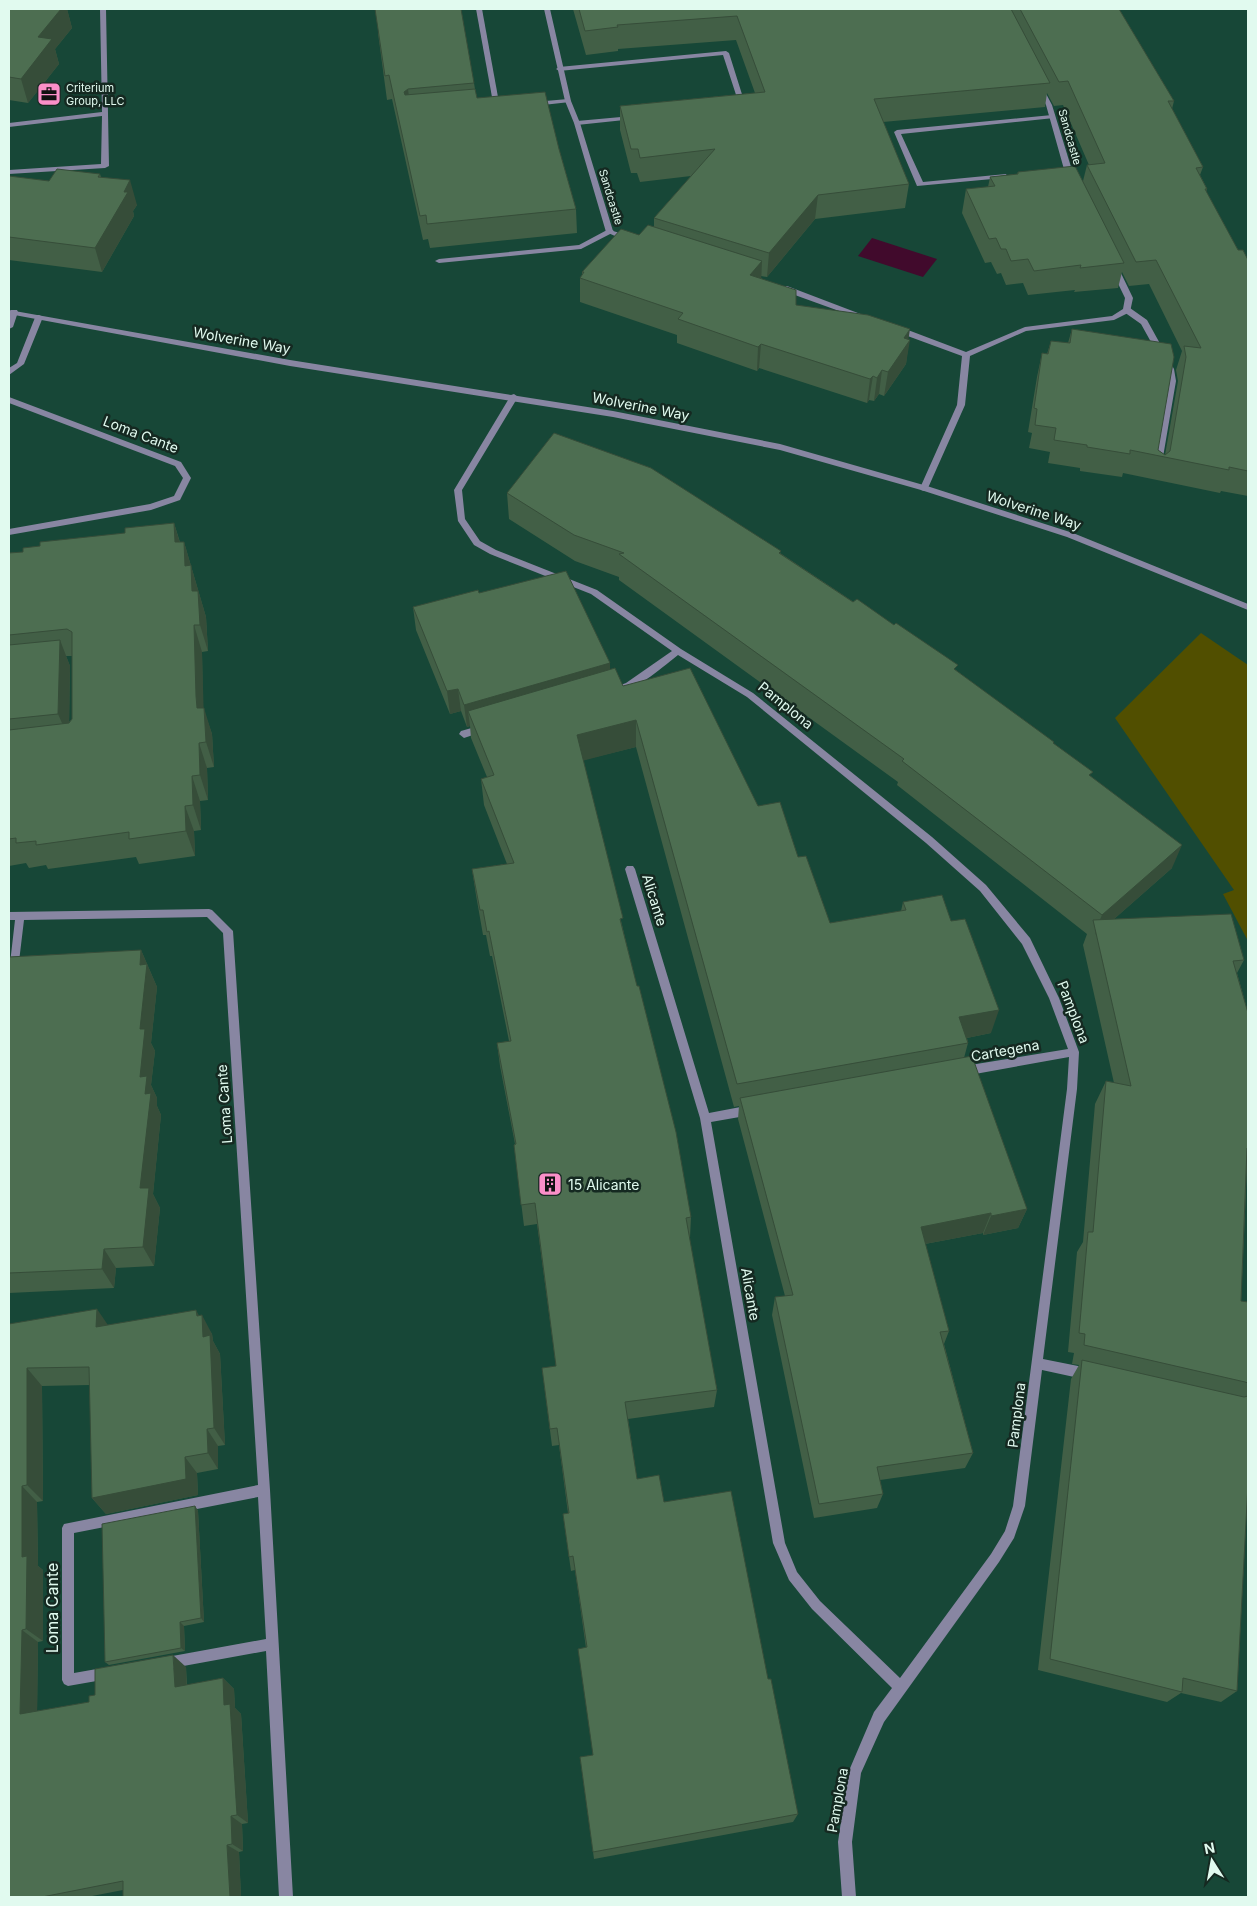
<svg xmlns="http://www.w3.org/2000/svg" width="1257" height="1906" viewBox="0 0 1257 1906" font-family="Inter,sans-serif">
<rect width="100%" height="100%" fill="#174737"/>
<polygon fill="#514f00" points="1201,633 1248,665 1248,941 1223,894 1234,890 1115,718"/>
<polygon fill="#410a2c" points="872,238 937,259 923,277 858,256"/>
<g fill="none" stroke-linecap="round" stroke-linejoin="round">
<g fill="#8886a2" fill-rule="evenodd">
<polygon points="100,9 106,9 109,166 105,168 9,174 9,170 101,164 102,116 9,127 9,123 102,112"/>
<polygon points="476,9 482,9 500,108 497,110 494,108"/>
<polygon points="726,51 729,53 746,107 745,108 740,107 723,55 559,71 556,69 559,67"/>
<polygon points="568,99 571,101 570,102 534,106 531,104 534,102"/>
<polygon points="1052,115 1055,117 1054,118 901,134 923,182 1006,174 1007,176 1003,178 917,186 894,132 897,130"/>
<polygon points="632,116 634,117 634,119 577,125 574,123 577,121"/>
<polygon points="607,230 613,230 614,232 581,249 439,263 435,261 439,259 579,245"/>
<polygon points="1124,308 1130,308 1147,320 1174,369 1176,381 1162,463 1158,466 1154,463 1168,381 1166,369 1141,324 1124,312"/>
</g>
<g fill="#8886a2" fill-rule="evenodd">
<polygon points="544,9 550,9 571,101 580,123 613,231 630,236 630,240 624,240 606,232 574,123 565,101"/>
<polygon points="1038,86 1042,86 1052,105 1075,180 1074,182 1067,180 1046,105 1037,87"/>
<polygon points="1111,265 1117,265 1118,267 1133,298 1130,312 1114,320 1026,331 970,356 965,405 928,488 924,491 921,490 920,488 957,405 962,356 894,331 894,327 900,327 966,352 1025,327 1112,316 1123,309 1125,298 1110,267"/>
<polygon points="781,286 787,286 871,318 867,320 864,320 781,290"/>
<polygon points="11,310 17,310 18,312 13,327 9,329 9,316"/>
<polygon points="36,315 39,315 43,317 24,364 9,375 9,368 17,363"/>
<path d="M 514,394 L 518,397 L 462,490 L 465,519 L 480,541 L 496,550 L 597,590 L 681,649 L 753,693 L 932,837 L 986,885 L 1030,938 L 1059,998 L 1079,1052 L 1077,1089 L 1043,1359 L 1088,1368 L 1092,1370 L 1094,1374 L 1092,1378 L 1088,1380 L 1042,1370 L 1025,1506 L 1014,1538 L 999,1562 L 884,1722 L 861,1773 L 852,1842 L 856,1897 L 842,1897 L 838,1842 L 848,1773 L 874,1712 L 892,1688 L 812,1609 L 789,1580 L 773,1543 L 700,1118 L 625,869 L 627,866 L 633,866 L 635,869 L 709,1113 L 751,1105 L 755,1107 L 756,1110 L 755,1113 L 751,1115 L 711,1122 L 785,1543 L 797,1572 L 820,1601 L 900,1678 L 991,1554 L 1005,1531 L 1013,1506 L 1067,1089 L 1069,1057 L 964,1076 L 960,1074 L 959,1071 L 960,1068 L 964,1066 L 1068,1049 L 1049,998 L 1022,944 L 980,891 L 926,843 L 747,697 L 678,655 C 665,665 633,694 618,690 L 616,688 L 618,686 L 626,683 L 672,651 L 591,594 L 490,554 L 474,545 L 458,521 L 454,490 L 511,395 Z"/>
<polygon points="9,397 181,462 191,478 180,500 151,510 9,535 9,529 150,504 174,496 183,478 175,466 9,403"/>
<polygon points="482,725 487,729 485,731 464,738 459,734 461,731"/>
<polygon points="209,909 212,910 233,931 270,1490 293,1897 279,1897 266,1651 167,1669 163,1667 161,1663 163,1659 167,1657 266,1639 258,1497 74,1533 74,1673 108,1667 112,1669 114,1673 112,1677 108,1679 68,1686 64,1684 62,1680 62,1528 64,1524 258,1485 223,933 207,917 24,920 18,970 17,973 13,974 9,972 15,920 9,920 9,912"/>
</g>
<polygon fill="#8886a2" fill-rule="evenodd" points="9,310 290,360 613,411 780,444 927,486 1073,533 1248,604 1248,610 1067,537 921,490 780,450 613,417 290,366 9,314"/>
</g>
<g fill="#425f46" fill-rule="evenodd">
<polygon points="9,9 67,9 72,28 55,49 59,64 28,103 9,100"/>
<polygon points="573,9 1119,9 1174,101 1172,109 1203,167 1200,175 1207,189 1206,192 1238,250 1248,260 1248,496 1221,491 1220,493 1123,473 1122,477 1080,471 1080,468 1048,463 1050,452 1029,448 1032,433 1028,432 1037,377 1042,353 1047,354 1051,341 1068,343 1072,329 1158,450 1165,455 1178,381 1176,370 1182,351 1149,284 1129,286 1122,272 1118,288 1074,292 1075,290 1028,295 1023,283 1006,285 1001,273 997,274 991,262 985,263 962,213 966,189 988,187 990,177 1017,174 1018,172 1083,181 1087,165 1089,165 1063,105 1054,106 1047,93 1045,107 883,122 909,184 905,208 815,219 767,277 761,276 761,278 796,305 909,339 906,364 884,396 879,394 874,401 869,400 867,403 759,368 757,371 677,343 677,335 580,302 580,278 582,275 582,272 639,235 654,227 654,218 691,176 640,182 637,173 631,173 620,130 620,106 755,93 736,40 618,49 618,51 586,55"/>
<polygon points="378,33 474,83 475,89 477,98 559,149 576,209 577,233 430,248 428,239 423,240 392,99 387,100"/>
<polygon points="100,174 101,177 137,205 133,211 134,216 102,272 9,260 9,176 49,181"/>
<polygon points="507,493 781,551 780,553 957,671 1054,744 1091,777 1172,868 1114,919 1244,960 1237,973 1248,1013 1248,1165 1247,1168 1241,1301 1248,1302 1248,1484 1237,1691 1221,1702 1181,1693 1167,1702 1038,1670 1071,1379 1079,1365 1072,1364 1074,1353 1068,1352 1077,1252 1083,1242 1095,1104 1106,1081 1114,1083 1083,945 1087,934 897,785 898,782 619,580 619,577 575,561 509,519"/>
<path d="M 174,523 L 180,542 L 184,542 L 206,617 L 208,651 L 202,652 L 203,708 L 212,734 L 214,767 L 207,768 L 208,800 L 200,801 L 201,830 L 194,831 L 195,856 L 139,864 L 136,857 L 48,869 L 46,865 L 29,868 L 26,863 L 9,866 L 9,553 L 23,552 L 40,546 L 125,533 ZM 66,656 L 72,656 L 72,719 L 69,722 L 70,666 Z"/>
<polygon points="479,593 610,669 623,686 758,806 798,857 830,923 901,911 903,902 991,1033 967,1038 968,1043 964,1058 1027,1209 1018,1228 983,1235 983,1233 925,1244 949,1331 944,1344 973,1453 965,1468 880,1480 883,1494 877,1508 814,1518 772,1315 775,1297 785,1296 738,1119 739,1106 734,1107 636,747 583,760 691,1217 690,1238 689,1238 717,1390 714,1407 628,1419 637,1479 664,1502 768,1679 798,1814 793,1822 594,1859 580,1757 593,1755 586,1648 575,1570 571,1571 565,1529 563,1514 568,1513 559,1445 552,1446 542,1368 556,1366 537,1224 524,1226 514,1145 515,1144 500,1066 497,1043 509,1041 492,956 490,956 486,935 483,935 476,895 472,869 507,864 484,805 481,779 487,777 471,738 470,726 467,727 461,711 450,714 416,630 413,607"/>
<polygon points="141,950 157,987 151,1043 155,1051 151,1085 157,1098 157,1106 161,1115 153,1194 160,1208 154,1266 116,1268 114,1288 9,1293 9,957"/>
<polygon points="199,1316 212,1334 213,1341 220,1354 225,1445 218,1446 218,1469 197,1473 198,1495 106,1514 92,1498 90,1385 42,1386 43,1501 37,1502 38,1566 43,1570 43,1641 38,1642 37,1711 89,1702 95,1695 186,1667 187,1685 223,1678 234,1689 235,1708 241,1714 248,1823 242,1824 243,1851 239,1852 241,1897 123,1897 123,1890 87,1897 9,1897 9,1324 108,1325"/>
<polygon points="195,1506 198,1511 204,1622 184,1626 185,1651 109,1665 105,1662"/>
</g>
<g fill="#364d39">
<polygon points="61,9 67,9 72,28 55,49 59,64 28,103 21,79 38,37"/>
<polygon points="408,89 411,113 404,92"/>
<polygon points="130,180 137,205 133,211 134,216 102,272 95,248"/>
<polygon points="818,195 815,219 767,277 769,253"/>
<polygon points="762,261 761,285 750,275"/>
<polygon points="910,329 908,342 910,340 906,364 884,396 888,372 904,338"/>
<polygon points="761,344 759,368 757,371 758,347"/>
<polygon points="882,370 879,394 874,401 877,378"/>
<polygon points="873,376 869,400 867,403 870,379"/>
<polygon points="174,523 182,550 175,542"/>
<polygon points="184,542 206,617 208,651 200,625 185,566"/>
<polygon points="194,625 202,652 204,722 197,708 196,696"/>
<polygon points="60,640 70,666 69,739 58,714"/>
<polygon points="610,663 610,686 468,711 470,726 467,727 464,705"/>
<polygon points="458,689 461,711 450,714 447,691"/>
<polygon points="204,708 212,734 214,767 206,742"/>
<polygon points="636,720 636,747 578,762 577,735"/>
<polygon points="199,743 207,768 208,800 200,775"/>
<polygon points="192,776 200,801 201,830 193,805"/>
<polygon points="185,806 194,831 195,856 186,831"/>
<polygon points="1182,845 1172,868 1096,935 1095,931 1102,915"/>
<polygon points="141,950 157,987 151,1043 155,1051 151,1085 157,1098 157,1106 161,1115 153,1194 160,1208 154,1266 143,1247 140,1188 145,1094 140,1077 140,965"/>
<polygon points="999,1010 991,1033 952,1041 959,1017"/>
<polygon points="1027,1209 1018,1228 983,1235 991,1216"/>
<polygon points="991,1213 983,1233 914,1246 921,1227"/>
<polygon points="104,1249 116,1268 114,1288 102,1269"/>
<polygon points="97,1309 110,1328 96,1327"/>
<polygon points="196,1310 202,1321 202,1315 212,1334 213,1341 220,1354 225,1445 214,1428 203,1337 197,1316"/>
<polygon points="27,1368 42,1386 43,1501 27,1485"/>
<polygon points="207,1429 218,1446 218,1469 208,1453"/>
<polygon points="185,1457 197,1473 198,1495 106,1514 92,1498"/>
<polygon points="22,1486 37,1502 38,1566 43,1570 43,1641 26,1629 22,1557"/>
<polygon points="195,1506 198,1511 204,1622 201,1618"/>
<polygon points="180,1622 184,1626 185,1651 181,1648"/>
<polygon points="22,1630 38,1642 37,1725 20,1714"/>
<polygon points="173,1655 186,1667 187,1698 175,1687"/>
<polygon points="223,1678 234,1689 235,1708 241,1714 248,1823 237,1815 224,1705"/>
<polygon points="231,1816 242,1824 243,1851 232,1844"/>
<polygon points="227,1845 239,1852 241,1897 230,1897"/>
</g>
<g fill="#4d6e51" stroke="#364d39">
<polygon points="9,9 61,9 38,37 52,39 21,79 9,77"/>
<polygon points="375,9 461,9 474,83 408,89 404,92 405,95 475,89 477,98 545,92 559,149 576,209 427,224 426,215 420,216 389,75 385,76"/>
<polygon points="579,9 1011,9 1050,83 874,99 909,184 818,195 769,253 654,218 715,149 640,158 638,149 631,149 620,106 765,92 737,16 617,25 618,27 585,31"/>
<polygon points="1020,9 1119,9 1174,101 1168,101 1203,167 1196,168 1207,189 1205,189 1238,250 1243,250 1248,260 1248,471 1229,467 1229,470 1130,450 1130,454 1087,447 1087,445 1054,440 1056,428 1035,425 1037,409 1034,408 1042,353 1048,354 1051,341 1070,343 1072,329 1171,344 1174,357 1158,450 1165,455 1170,451 1186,357 1184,346 1201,348 1156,260 1136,262 1087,165 1105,163 1068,81 1059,82"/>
<polygon points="1075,166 1124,263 1080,268 1081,265 1034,271 1028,259 1011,261 1006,249 1001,249 996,238 989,239 966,189 995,186 990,177 1018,174 1018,172"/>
<polygon points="57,169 100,174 98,177 130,180 124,192 128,192 95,248 9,237 9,176 49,181"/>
<polygon points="648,225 762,261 750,275 796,290 796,305 868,315 910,329 904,338 910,340 888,372 882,370 877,378 873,376 870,379 761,344 758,347 678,319 683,313 580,278 584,272 582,272 621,229 639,235"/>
<polygon points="554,433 651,468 781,551 779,553 853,602 857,599 894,625 896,623 958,665 954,669 1054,742 1053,743 1093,772 1089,775 1182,845 1102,915 902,761 904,759 619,554 624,553 574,535 507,493"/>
<polygon points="174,523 175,542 184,542 185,566 191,565 192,591 198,591 200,625 194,625 196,696 197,708 204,708 206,742 199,743 200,775 192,776 193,805 185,806 186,831 129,839 129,832 36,845 36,841 16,843 16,838 9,839 9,730 69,723 72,719 72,632 67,629 9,635 9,553 23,552 23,548 40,546 40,542 125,533 125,528"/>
<polygon points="566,571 610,663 464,705 458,689 447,691 413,607 478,590 479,593"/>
<polygon points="60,640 58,714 9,719 9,645"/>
<polygon points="615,668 623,686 690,668 758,806 780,802 798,857 806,856 830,923 906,910 903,902 942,895 951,921 965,919 999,1010 959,1017 968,1043 737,1084 636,720 577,735 623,918 620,919 637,986 639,986 676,1132 691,1217 686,1218 717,1390 625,1402 637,1479 659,1475 664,1502 731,1491 768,1679 771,1679 798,1814 593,1852 580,1757 593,1755 578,1649 587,1647 573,1556 569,1557 563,1514 569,1513 557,1428 550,1429 542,1368 556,1366 535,1203 521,1205 514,1145 516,1144 497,1043 511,1041 489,931 487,932 483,910 480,910 472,869 514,863 481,779 494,775 468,711"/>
<polygon points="1231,914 1244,960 1233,961 1248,1013 1248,1148 1247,1148 1241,1301 1248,1302 1248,1383 1245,1382 1084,1345 1085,1334 1079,1333 1088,1232 1093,1232 1106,1081 1131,1086 1093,920"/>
<polygon points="141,950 140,965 147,964 140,1029 145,1029 140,1077 147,1076 145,1094 151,1093 140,1188 149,1188 143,1247 104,1249 102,1269 9,1273 9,957"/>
<polygon points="972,1056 1027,1209 991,1216 991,1213 921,1227 949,1331 940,1332 973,1453 877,1467 883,1494 819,1504 775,1297 793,1295 740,1098"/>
<polygon points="97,1309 96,1327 196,1310 197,1316 202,1315 203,1337 210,1335 214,1428 207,1429 208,1453 185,1457 186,1479 92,1498 89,1367 27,1368 27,1485 22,1486 22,1557 27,1556 26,1629 22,1630 20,1714 89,1702 89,1696 95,1695 95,1669 173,1655 175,1687 223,1678 224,1705 230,1704 237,1815 231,1816 232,1844 227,1845 230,1897 123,1897 123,1881 42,1897 9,1897 9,1324"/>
<polygon points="1082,1360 1244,1397 1248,1396 1248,1484 1237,1691 1183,1678 1182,1692 1050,1659"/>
<polygon points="195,1506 201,1618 180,1622 181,1648 105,1662 102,1524"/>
</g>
<defs>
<g id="office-square" transform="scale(1.25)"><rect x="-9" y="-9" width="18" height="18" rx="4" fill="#fa8fc8" stroke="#152921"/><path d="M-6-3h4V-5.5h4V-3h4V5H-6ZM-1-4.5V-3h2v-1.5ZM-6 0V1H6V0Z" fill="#111"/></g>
<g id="building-square" transform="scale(1.25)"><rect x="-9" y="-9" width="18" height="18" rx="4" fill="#fa8fc8" stroke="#152921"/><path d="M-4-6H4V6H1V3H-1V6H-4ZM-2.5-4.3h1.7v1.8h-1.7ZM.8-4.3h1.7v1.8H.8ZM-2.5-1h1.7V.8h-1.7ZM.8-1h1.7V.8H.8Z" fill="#111"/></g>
</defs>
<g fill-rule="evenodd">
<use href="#office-square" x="49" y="94"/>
<use href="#building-square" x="550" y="1184"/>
</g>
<g text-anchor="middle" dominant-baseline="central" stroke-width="5" stroke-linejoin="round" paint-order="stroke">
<g font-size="11" fill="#e1faef" stroke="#152921" text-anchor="start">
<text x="66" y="88">Criterium<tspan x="66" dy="13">Group, LLC</tspan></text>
</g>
<g font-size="11" fill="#e1faef" stroke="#152921">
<text transform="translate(1070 137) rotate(74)">Sandcastle</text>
<text transform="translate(611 197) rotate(73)">Sandcastle</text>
</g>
<g font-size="14" fill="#e1faef" stroke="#152921">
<text transform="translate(242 340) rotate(10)">Wolverine Way</text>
<text transform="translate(641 406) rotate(11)">Wolverine Way</text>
<text transform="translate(141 434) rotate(21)">Loma Cante</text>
<text transform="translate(1034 510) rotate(18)">Wolverine Way</text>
<text transform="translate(786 705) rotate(39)">Pamplona</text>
<text transform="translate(655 900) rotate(73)">Alicante</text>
<text transform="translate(1074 1012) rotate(69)">Pamplona</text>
<text transform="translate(1005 1050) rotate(-10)">Cartegena</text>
<text transform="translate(224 1104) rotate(-94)">Loma Cante</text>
<text transform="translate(751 1294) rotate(80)">Alicante</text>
<text transform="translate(1016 1415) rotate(-83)">Pamplona</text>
<text transform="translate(837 1800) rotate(-80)">Pamplona</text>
</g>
<g font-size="14" fill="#e1faef" stroke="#152921" text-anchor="start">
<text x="568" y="1184">15 Alicante</text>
</g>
<g font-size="16" fill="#e1faef" stroke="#152921">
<text transform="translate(52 1608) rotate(-90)">Loma Cante</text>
</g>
</g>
<rect width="1257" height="1906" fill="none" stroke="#e1faef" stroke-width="20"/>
<g transform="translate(1212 1861) rotate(349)" stroke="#152921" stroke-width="4" paint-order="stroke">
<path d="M0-4L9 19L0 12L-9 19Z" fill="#e1faef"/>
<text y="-8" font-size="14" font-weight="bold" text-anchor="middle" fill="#e1faef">N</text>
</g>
</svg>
